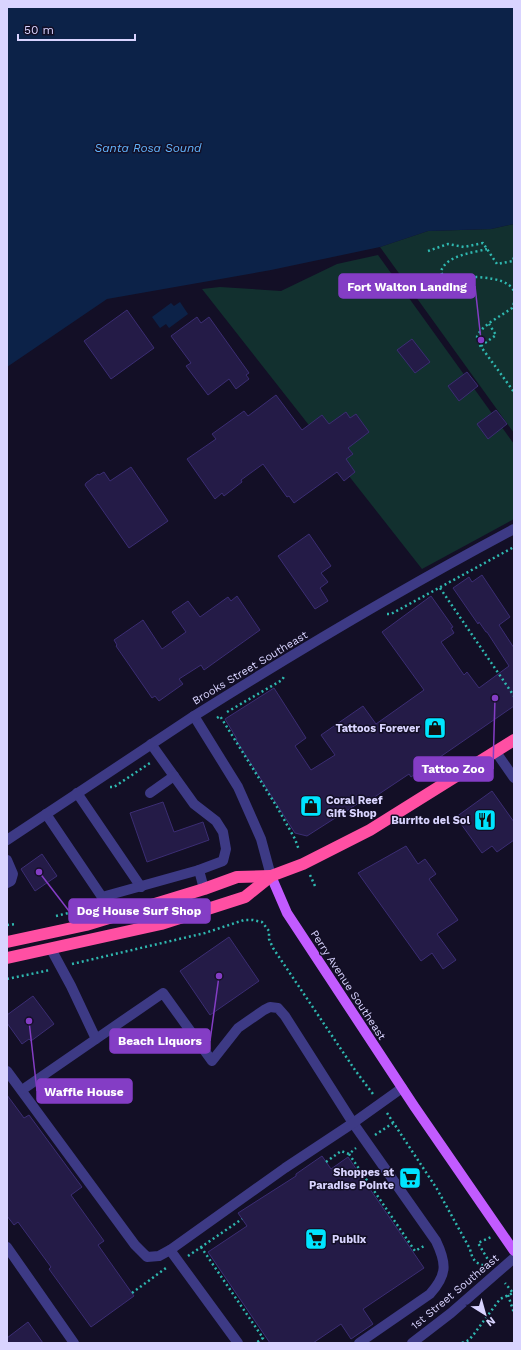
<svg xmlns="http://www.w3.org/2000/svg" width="521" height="1350" viewBox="0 0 521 1350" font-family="'Work Sans',sans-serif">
<rect width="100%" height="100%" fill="#130f26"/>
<g fill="#12302f">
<polygon points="514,224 514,433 380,247 428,231 491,229"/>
<polygon points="378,255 514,444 514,519 422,569 202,289 220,287 281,291 337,264"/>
</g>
<g fill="#0c2248">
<polygon points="7,7 514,7 514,224 491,229 428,231 380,247 271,270 107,299 7,367"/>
<polygon points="180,302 188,314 169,328 166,324 160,328 152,317 171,303 174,306"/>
</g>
<g fill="#241b47" stroke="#3b2d73">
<polygon points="127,310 154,348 111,379 84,341"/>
<polygon points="197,317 201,323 209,317 249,373 246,375 249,379 236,389 229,379 208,395 186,366 191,363 171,336"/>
<polygon points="412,339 430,362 415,373 397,350"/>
<polygon points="467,372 478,386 459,401 448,386"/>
<polygon points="276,395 302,430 322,415 329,424 346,412 350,418 356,414 369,432 348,448 353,454 346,459 355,472 344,481 337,472 294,503 289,496 287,497 263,464 241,480 242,482 224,496 222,493 215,499 187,459 216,439 212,434 244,411 248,416"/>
<polygon points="496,410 507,424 488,439 477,424"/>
<polygon points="131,467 168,521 129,548 85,485 86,483 98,474 99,475 104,472 110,481"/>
<polygon points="309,534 331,566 321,573 328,582 320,588 328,601 315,609 278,556"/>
<polygon points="482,575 510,617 499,625 514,648 514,706 411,777 409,774 367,802 365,799 307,836 295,833 236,740 237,739 225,719 274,688 306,738 295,746 311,770 335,755 321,735 363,706 376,724 424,690 382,632 431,596 453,627 451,628 454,633 441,642 464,675 467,672 479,688 509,666 487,632 486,632 479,622 478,624 453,588 469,577 472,582"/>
<polygon points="237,596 260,630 204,670 201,665 179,679 183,684 159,701 155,696 152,698 116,646 117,645 114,640 143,620 162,649 186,632 172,612 188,601 200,617 228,597 231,601"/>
<polygon points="492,791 514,822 514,840 497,852 492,846 482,853 456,817"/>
<polygon points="163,802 174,832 203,822 209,840 147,862 130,813"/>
<polygon points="406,846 418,864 425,859 436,874 429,879 458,920 437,934 456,960 443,969 432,953 421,961 358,873"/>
<polygon points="42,854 57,876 35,891 21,869"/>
<polygon points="229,937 259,981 210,1015 180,971"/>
<polygon points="33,996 54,1024 31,1041 29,1039 22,1044 7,1023 7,1015"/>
<polygon points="7,1095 24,1118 29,1115 82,1187 71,1195 104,1241 98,1245 134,1296 91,1327 49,1269 51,1267 18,1222 14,1225 7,1216"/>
<polygon points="322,1156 331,1169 348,1157 424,1268 363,1309 373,1324 351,1339 341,1324 313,1343 270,1343 208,1252 247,1226 238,1213 296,1176 296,1174"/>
<polygon points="28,1322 43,1343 7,1343 7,1338"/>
</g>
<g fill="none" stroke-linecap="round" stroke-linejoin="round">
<g stroke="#2fb8b0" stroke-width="2.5" stroke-dasharray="2 3" stroke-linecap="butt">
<path d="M 487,249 C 472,253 447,255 441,271 L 442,274 L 446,276 C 463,278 505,273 514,291"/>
<polyline points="428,251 448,244 464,247 483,243 497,264 513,261 514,257"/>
<path d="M 514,303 L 512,308 C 503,315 480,326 477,337 L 479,344 L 514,392"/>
<polyline points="481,346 496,335 489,324"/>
<polyline points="440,588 514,696"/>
<polyline points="387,614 391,614 514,547"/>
<polyline points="227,712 282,680 285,675"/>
<polyline points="217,718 220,716 277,807 295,839 299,850"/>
<polyline points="110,787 114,787 150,763"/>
<polyline points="310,875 315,886"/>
<polyline points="56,916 85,909"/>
<polyline points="7,925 16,924"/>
<polyline points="72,964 205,933 244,920 253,920 262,922 269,931 269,939 273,948 355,1070 373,1094"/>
<polyline points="7,979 50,970"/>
<path d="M 387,1113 L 437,1189 L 470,1249 C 472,1259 476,1266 488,1265"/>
<polyline points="375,1135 393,1123"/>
<polyline points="349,1154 415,1251 424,1246"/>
<polyline points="326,1162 341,1151 349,1154 356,1148"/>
<polyline points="201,1247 263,1338 256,1343"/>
<polyline points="188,1256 242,1219"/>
<polyline points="490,1263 478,1243 491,1237"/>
<polyline points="132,1293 166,1268"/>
<polyline points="508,1295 514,1313"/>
<polyline points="462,1343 469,1340 474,1334 500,1299 513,1293 505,1283"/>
</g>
<g stroke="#3d3a85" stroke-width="10">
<polyline points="194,716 238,787 261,839 271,876"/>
<polyline points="151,744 194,804 216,821 223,832 226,849 223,861 199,870"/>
<polyline points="496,752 514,778"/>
<polyline points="77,793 141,887"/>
<polyline points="150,793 174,776"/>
<polyline points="46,814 102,897 199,870 204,889"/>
<path d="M 7,840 L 194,716 C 299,650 405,587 514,529"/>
<polyline points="7,860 13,874 11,881 7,883"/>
<path d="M 96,1039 L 163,993 L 212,1061 L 238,1028 L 264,1010 L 270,1007 L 278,1008 L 285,1016 L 353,1123 L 436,1241 C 447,1264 447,1275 430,1294 L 359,1343"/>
<polyline points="7,1071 135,1245 147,1257 159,1256 170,1250"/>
<polyline points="22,1090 96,1039 71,986 51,949"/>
<polyline points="7,1247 74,1343"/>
<polyline points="238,1343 170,1250 285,1168 353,1123 402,1088"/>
<polyline points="412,1343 451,1313 514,1258"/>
</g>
<polyline stroke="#c25bff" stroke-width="10" points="271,876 287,913 414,1106 514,1251"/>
<g stroke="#ff4fa3" stroke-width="12">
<polyline points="7,942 86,925 204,889 237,877 271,876"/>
<polyline points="7,958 161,924 245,897 271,876 303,864 370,830 514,740"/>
</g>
</g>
<defs>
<g id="shop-square" transform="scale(1.15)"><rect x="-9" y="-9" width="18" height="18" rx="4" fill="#00e5ff" stroke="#130f26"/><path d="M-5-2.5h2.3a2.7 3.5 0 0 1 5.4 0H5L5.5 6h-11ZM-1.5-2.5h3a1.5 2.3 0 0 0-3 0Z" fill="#111"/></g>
<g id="restaurant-square" transform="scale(1.15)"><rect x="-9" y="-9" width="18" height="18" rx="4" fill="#00e5ff" stroke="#130f26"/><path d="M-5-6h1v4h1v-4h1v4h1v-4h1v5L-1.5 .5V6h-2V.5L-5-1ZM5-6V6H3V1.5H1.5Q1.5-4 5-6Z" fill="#111"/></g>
<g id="supermarket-square" transform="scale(1.15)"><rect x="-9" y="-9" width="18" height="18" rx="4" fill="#00e5ff" stroke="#130f26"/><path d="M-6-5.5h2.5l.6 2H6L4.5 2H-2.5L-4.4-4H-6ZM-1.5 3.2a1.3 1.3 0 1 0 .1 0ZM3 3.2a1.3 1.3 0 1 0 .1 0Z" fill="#111"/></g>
</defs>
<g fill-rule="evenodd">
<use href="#shop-square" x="435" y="728"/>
<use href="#shop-square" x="311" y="806"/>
<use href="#restaurant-square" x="485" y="820"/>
<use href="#supermarket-square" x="410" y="1178"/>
<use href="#supermarket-square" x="316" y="1239"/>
</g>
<g text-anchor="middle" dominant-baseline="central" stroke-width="3" stroke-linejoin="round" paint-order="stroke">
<g font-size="11" fill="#d9d4ff" stroke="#130f26">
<text transform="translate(250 668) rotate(-31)">Brooks Street Southeast</text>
<text transform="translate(348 985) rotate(57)">Perry Avenue Southeast</text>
<text transform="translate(455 1292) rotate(-40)">1st Street Southeast</text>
</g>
<g font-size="11" font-weight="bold" fill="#d9d4ff" stroke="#130f26" text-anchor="end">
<text x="420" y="728">Tattoos Forever</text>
<text x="326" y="800" text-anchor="start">Coral Reef<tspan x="326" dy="13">Gift Shop</tspan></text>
<text x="470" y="820">Burrito del Sol</text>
<text x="394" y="1172">Shoppes at<tspan x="394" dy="13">Paradise Pointe</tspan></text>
<text x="332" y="1239" text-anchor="start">Publix</text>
</g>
<g font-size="12" font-style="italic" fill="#62b6ff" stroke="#130f26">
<text x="148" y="148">Santa Rosa Sound</text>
</g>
</g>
<path fill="none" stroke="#843dc5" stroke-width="1.5" d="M481 340L475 286M495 698L493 769M39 872L69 911M219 976L210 1041M29 1021L37 1091"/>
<g fill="#843dc5" stroke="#130f26" stroke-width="1.5">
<circle cx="481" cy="340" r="4"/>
<circle cx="495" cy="698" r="4"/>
<circle cx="39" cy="872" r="4"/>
<circle cx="219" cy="976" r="4"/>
<circle cx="29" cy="1021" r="4"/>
</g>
<g fill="#843dc5" stroke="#843dc5" stroke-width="1.5">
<rect x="339" y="274" width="136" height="24" rx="4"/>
<rect x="414" y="757" width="79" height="24" rx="4"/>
<rect x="69" y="899" width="141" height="24" rx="4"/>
<rect x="110" y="1029" width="100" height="24" rx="4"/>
<rect x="37" y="1079" width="95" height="24" rx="4"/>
</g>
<g font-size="12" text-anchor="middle" font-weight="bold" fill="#fff">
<text x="407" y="291">Fort Walton Landing</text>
<text x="453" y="773">Tattoo Zoo</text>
<text x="139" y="915">Dog House Surf Shop</text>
<text x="160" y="1045">Beach Liquors</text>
<text x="84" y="1096">Waffle House</text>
</g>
<rect width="521" height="1350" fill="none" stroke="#d9d4ff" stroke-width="16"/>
<g transform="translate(485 1314) rotate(143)" stroke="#130f26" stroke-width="3" paint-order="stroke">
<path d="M0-3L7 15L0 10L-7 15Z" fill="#d9d4ff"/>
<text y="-6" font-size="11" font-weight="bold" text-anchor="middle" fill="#d9d4ff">N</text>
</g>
<path d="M18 34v6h117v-6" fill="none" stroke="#d9d4ff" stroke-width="2"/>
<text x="24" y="34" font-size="12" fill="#d9d4ff" stroke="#130f26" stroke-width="3" paint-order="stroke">50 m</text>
</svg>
